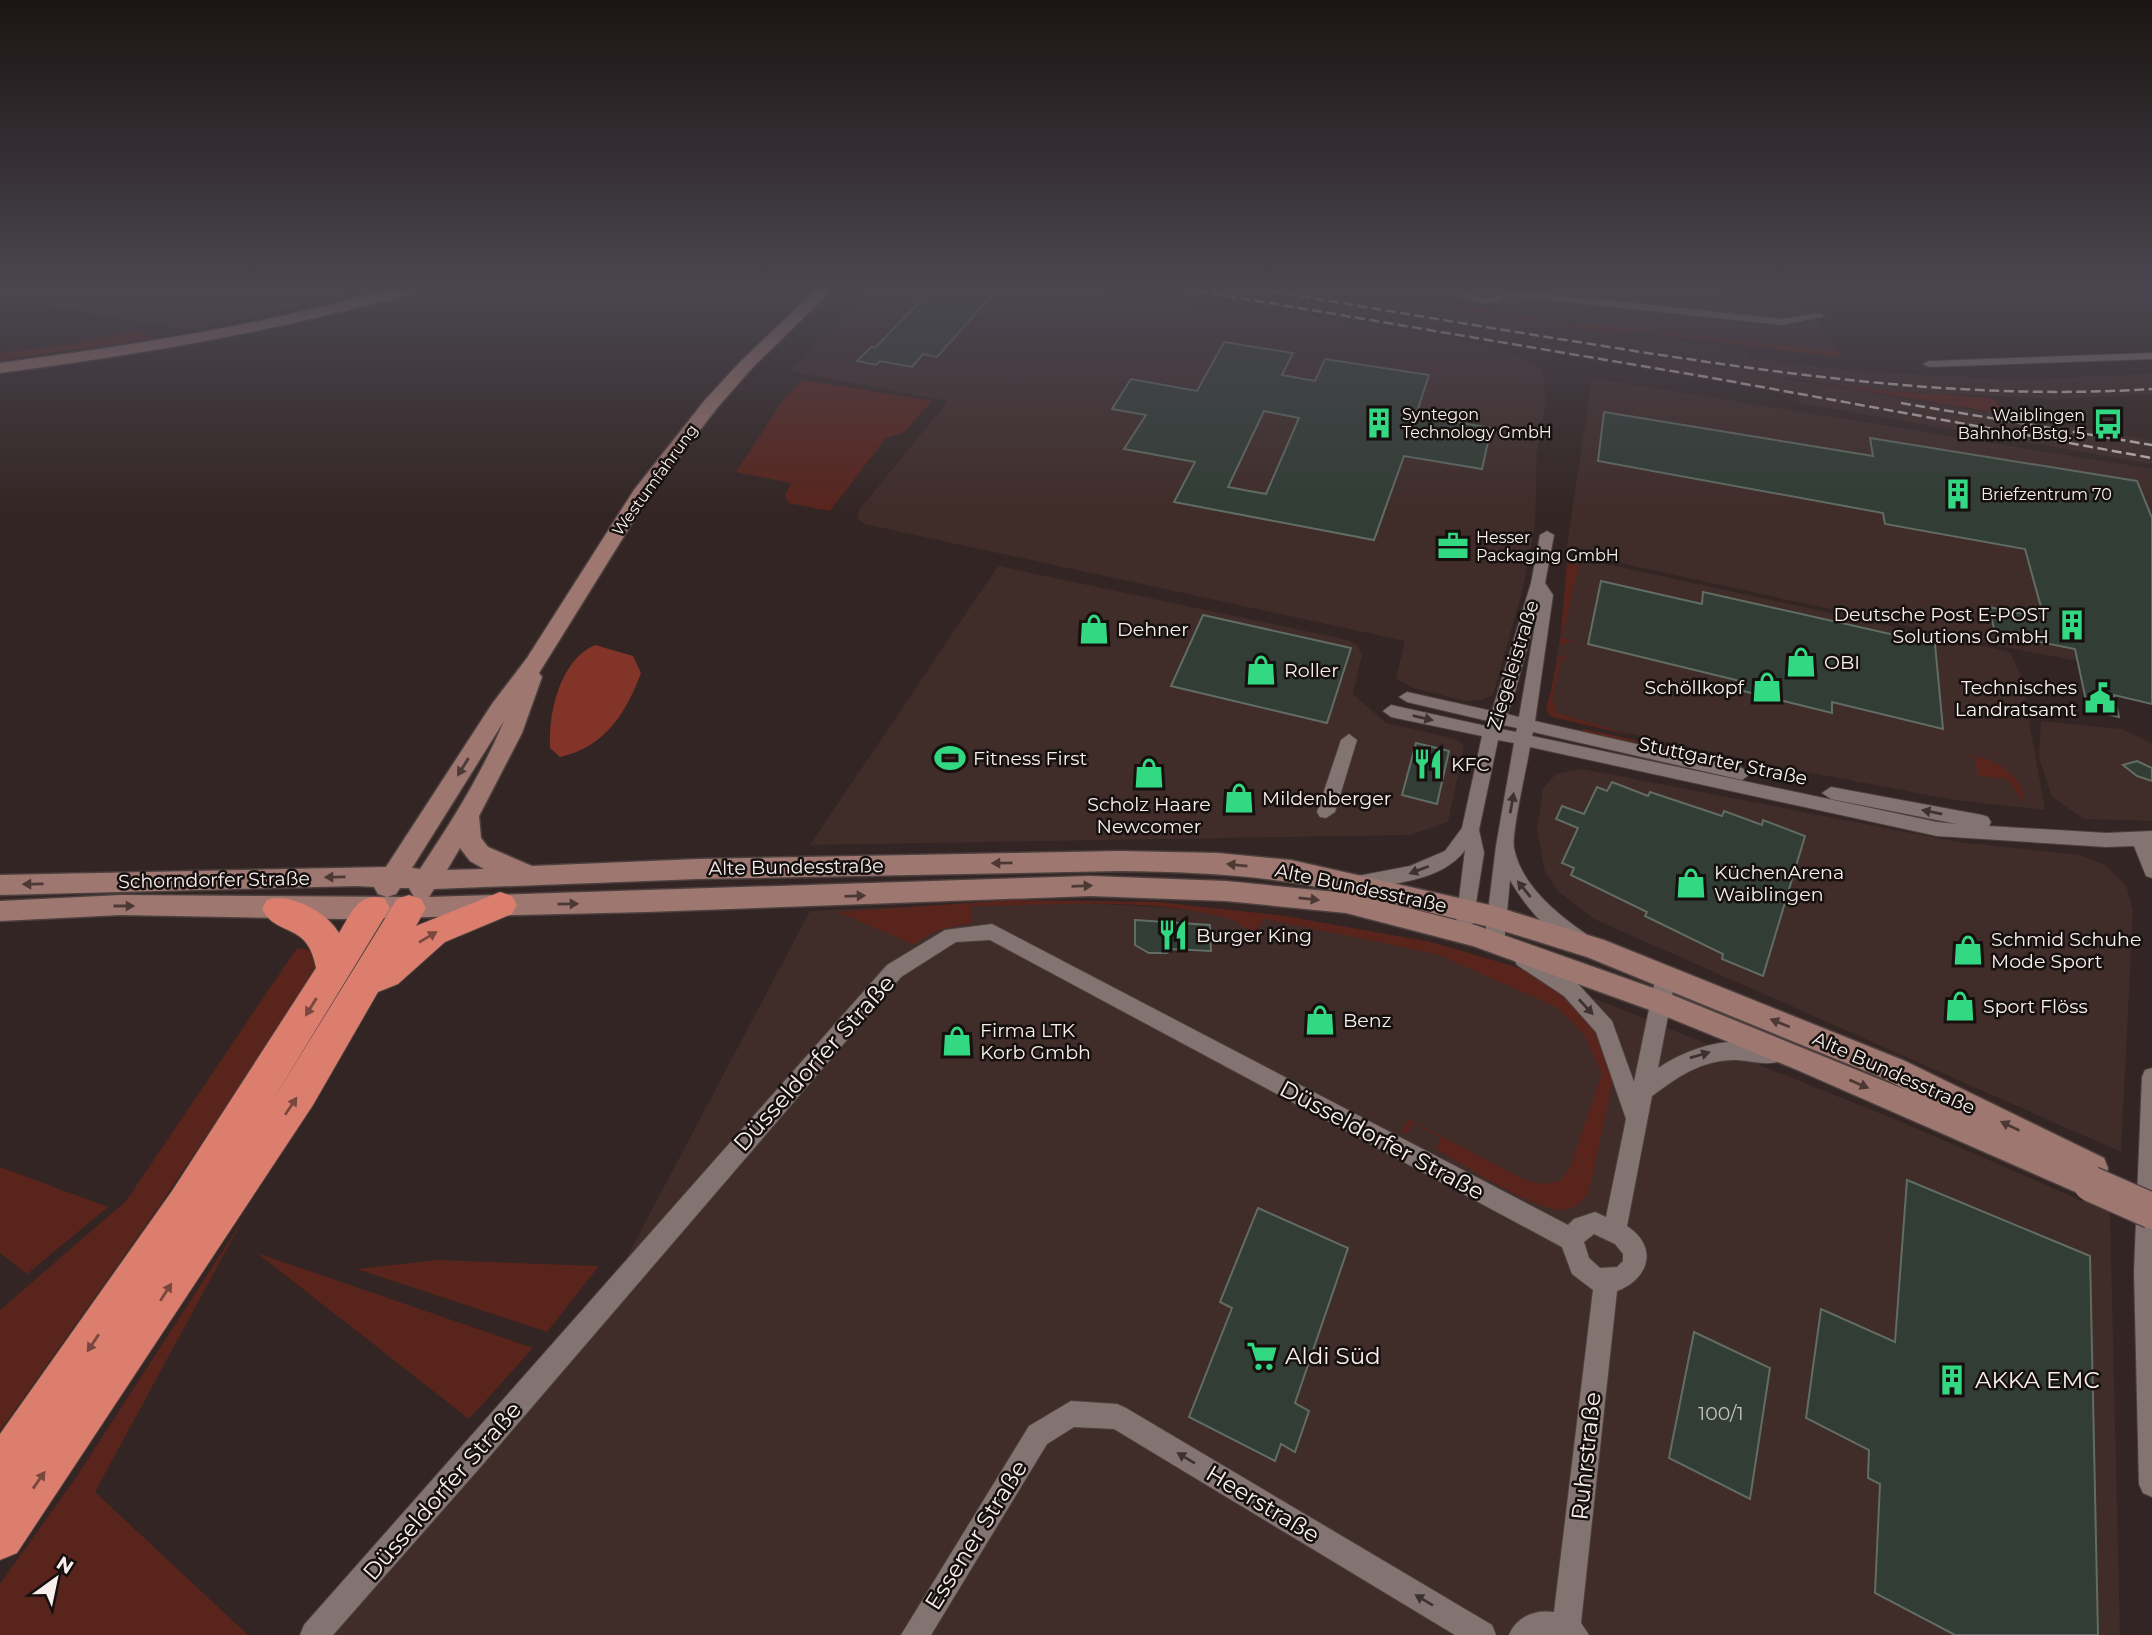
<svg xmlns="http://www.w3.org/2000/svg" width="2152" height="1635" viewBox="0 0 2152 1635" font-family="Montserrat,sans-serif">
<rect width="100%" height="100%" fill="#332523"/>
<g fill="#402c29">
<polygon points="0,286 382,286 191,331 0,297"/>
<polygon points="875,286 1057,286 1217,312 1316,316 1466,341 1513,354 1543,369 1546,401 1537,452 1535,525 1523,588 1493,695 1482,700 1465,701 1413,688 1396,679 1405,641 864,524 857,518 859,510 948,401 789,371"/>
<polygon points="1155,286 1320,286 1602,332 1746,349 1750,358 1853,371 2016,380 2152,374 2152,394 2054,399 1889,391 1751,373 2152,440 2152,464 1799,403 1798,396 1751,387"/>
<polygon points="1368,286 1719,287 1727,303 1809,309 1838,351 1549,320 1502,311 1503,306"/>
<polygon points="1592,378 2152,469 2152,676 1975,641 1566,551"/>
<polygon points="1574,557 2010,652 2021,676 2045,810 1954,800 1780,767 1556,717 1548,709"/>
<polygon points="998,566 1348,640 1357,645 1362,655 1353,694 1386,723 1456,739 1464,746 1448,822 1410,835 810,845"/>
<polygon points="2041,721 2122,729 2152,744 2152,821 2084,819 2052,797 2039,758"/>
<polygon points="1583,769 1958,842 2080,855 2105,865 2126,885 2133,910 2121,1152 1594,919 1558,891 1545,871 1537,831 1543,788 1556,774"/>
<polygon points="1054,901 1268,914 1531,973 1904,1123 2110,1213 2120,1635 327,1635 620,1270 810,911"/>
</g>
<g fill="#59241c">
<polygon points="1320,286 1348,286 1549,320 1838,351 1839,357 1636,332 1602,332"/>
<polygon points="132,331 154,336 152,339 0,360 0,353 72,344"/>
<polygon points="803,380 932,401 903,433 886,438 830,511 788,503 785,495 791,483 736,472 784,399"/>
<polygon points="1807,381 1889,391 1992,398 2002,408 1998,413"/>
<polygon points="1567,563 1579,565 1562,638 1574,641 1566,642 1564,645 1560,644"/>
<polygon points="1559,655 1571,658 1562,658 1552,700 1557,706 1554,712 1634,736 1552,717 1546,711"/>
<polygon points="1584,729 1780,772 1579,731"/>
<path d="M 1964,755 C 1988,755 2027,774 2024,804 L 2008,779 L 1978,776 L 1975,758 Z"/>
<path d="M 1011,900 L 1158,902 L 1285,916 L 1431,942 L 1516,967 L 1560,987 L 1588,1014 L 1614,1073 L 1589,1192 C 1582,1201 1576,1209 1563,1210 C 1536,1212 1463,1164 1436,1149 L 1441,1138 L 1413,1123 L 1407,1134 L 1402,1132 L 1408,1119 L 1527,1181 L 1545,1184 L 1560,1181 L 1570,1167 L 1602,1074 L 1584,1034 L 1558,1008 L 1437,954 L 1264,919 L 1254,934 C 1245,929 1236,920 1226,918 C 1152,897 1050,905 972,906 L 971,923 L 935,931 L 914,945 L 838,912 Z"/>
<polygon points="297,948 320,952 316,972 158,1208 0,1431 0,1310 126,1201"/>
<polygon points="0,1167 108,1207 27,1274 0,1253"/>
<polygon points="242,1221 95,1492 248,1635 0,1635 0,1584 77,1476"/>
<polygon points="257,1253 533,1348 469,1419"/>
<polygon points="437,1260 599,1266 547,1332 357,1269"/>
</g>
<path fill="#823429" d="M 595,645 L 633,656 L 641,673 C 626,713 605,747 560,757 L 550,748 C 548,713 560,660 595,645 Z"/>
<g fill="#313d35" stroke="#616d64" stroke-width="2" fill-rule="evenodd">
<polygon points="935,286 995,292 937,357 923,354 912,367 880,361 876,365 857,361 871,347 875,348"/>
<path d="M 1224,342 L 1293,353 L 1282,375 L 1315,381 L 1325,359 L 1429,375 L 1416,415 L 1491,428 L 1482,469 L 1404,456 L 1374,540 L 1174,502 L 1195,462 L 1124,449 L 1146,415 L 1112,409 L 1131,379 L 1197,391 ZM 1264,411 L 1299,418 L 1266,494 L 1228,487 Z"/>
<polygon points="1604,412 1873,456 1870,438 2137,481 2152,518 2152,704 2114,695 2119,717 2088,710 2075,649 1995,633 1989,607 2044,618 2025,549 1885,524 1883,513 1598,461"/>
<polygon points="1601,581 1702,604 1703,592 1935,644 1943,729 1832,702 1832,713 1739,690 1740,681 1588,644"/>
<polygon points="1203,615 1351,648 1327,723 1171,686"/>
<polygon points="1416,743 1449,751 1437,804 1402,795"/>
<polygon points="2137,761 2152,768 2152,781 2137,776 2123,765"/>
<polygon points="1612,782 1648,796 1650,792 1722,816 1724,811 1762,825 1763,820 1805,836 1763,976 1722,959 1723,954 1645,916 1647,912 1571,875 1574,868 1562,863 1578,828 1556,819 1562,806 1584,814 1597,787 1607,791"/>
<polygon points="1135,920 1210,925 1211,951 1171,949 1167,953 1149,953 1135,945"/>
<polygon points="1907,1180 2090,1256 2098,1635 1955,1635 1875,1593 1880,1484 1868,1478 1869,1450 1806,1418 1821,1309 1895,1342"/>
<polygon points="1258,1208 1348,1248 1295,1403 1309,1411 1295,1452 1281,1444 1275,1461 1189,1417 1232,1308 1220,1302"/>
<polygon points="1694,1332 1770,1368 1750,1499 1669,1458"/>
</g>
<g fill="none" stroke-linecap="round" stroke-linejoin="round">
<g stroke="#4b403e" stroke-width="2">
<g id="street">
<polygon points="1387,286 1464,290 1484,298 1498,295 1491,286 1501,286 1504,289 1782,319 1820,313 1825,316 1782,325 1509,296 1498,302 1484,304 1461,296 1392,289"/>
<polygon points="2152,353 2152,359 1929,367 1923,364 1929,361"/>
<path d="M 1547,531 L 1554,535 L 1545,583 L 1553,595 L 1535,721 L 1742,768 L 1750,774 L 1742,780 L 1533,732 L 1532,736 L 1937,822 L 1957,824 L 1831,799 L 1822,793 L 1831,787 L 1982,815 L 1988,817 L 1991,822 L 1989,826 L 2106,833 L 2152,831 L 2152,878 L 2146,876 L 2134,846 L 2106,847 L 1937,836 L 1530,747 C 1527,766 1511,834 1514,848 C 1521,885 1557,914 1586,934 L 1589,939 L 1586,944 L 1579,947 C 1550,937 1525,906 1510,880 L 1504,944 L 1501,950 L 1494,952 L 1487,950 L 1484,944 L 1496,846 L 1514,743 L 1498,740 L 1479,830 L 1484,853 L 1472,928 L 1465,931 L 1458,928 L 1456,923 L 1465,850 C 1442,882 1389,884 1353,890 L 1347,888 L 1344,883 L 1347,878 L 1410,866 L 1445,851 L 1462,828 L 1482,736 L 1391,717 L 1383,711 L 1391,705 L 1486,726 L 1488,721 L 1407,702 L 1399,697 L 1407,692 L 1492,711 L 1531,583 L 1540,535 ZM 1537,613 L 1519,717 L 1507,714 L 1512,702 ZM 1503,725 L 1517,728 L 1516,732 L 1501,729 Z"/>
<polygon points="1349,734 1357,740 1335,812 1326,818 1320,817 1317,812 1341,740"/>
<path d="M 992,924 L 1568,1225 L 1574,1219 L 1595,1212 L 1606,1217 L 1626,1119 L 1596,1032 L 1564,996 L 1517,965 L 1514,959 L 1517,953 L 1524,951 L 1531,953 L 1578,984 L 1612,1021 L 1634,1082 L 1656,975 L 1659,969 L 1666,967 L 1673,969 L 1676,975 L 1658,1068 C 1694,1044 1739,1033 1781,1049 L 1784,1055 L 1781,1061 C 1768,1066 1751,1061 1737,1060 C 1703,1059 1679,1076 1652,1096 L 1627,1226 C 1659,1247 1649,1279 1617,1291 L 1581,1623 L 1589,1635 L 1509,1635 C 1516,1617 1535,1609 1554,1612 L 1593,1290 L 1572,1274 L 1562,1247 L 990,940 L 956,942 L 901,977 L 484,1463 L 333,1635 L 300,1635 L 304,1625 L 887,965 L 945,930 ZM 1594,1234 L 1615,1244 L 1623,1254 L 1623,1261 L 1617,1267 L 1600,1268 L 1589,1258 L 1584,1242 Z"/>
<polygon points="2152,1068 2152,1497 2143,1493 2139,1484 2134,1271 2142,1077 2145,1070"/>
<polygon points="1071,1401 1117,1404 1126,1408 1492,1625 1496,1635 1455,1635 1114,1429 1074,1427 1047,1444 931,1635 901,1635 1029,1426"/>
</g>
</g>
<g stroke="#4b403e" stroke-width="3">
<g id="secondary">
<path d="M 398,286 L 421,286 C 408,299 374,303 356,308 C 239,338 120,357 0,373 L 0,363 C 134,345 268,325 398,286 Z"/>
<path d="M 820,286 L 836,286 L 753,367 L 717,408 L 649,496 L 539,673 L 542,677 L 522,733 L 479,816 L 481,838 L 488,847 L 532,866 L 698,859 L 1120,851 L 1218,853 L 1291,860 L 1494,906 L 1604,940 L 1905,1061 L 2104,1158 L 2108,1168 L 2102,1194 L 2091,1199 L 2080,1194 L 1795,1069 L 1650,1010 L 1473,946 L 1346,913 L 1226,901 L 1090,896 L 647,912 L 341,919 L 121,915 L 0,921 L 0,901 L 121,895 L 414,897 L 409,888 L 400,888 L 396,894 L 387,897 L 378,894 L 374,887 L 357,886 L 0,895 L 0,875 L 386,867 L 492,704 L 527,658 L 634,490 L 705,400 L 741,361 ZM 504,721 C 481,775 452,821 420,869 L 412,868 ZM 460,848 L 470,861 L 484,869 L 447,870 ZM 1120,871 C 1197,872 1270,875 1346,893 L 1226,881 L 1090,876 L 429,897 L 434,889 L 698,879 ZM 1349,893 L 1494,928 L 1587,957 L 1885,1079 L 1906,1090 L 1670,994 L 1475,925 Z"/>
</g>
</g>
<g stroke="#4b403e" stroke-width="2">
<path id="highway" d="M 500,892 L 512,896 L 517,905 L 512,914 L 445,942 L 398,984 L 378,992 L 313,1105 L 17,1553 L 0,1560 L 0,1434 L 172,1191 L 316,968 C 308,921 277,938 262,909 L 267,900 C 290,892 327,912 339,933 C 351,914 359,890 385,899 L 390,908 L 271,1103 L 397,899 L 409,895 L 421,899 L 426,908 L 416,926 Z"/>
</g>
<use href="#street" fill="#847471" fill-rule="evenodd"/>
<use href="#secondary" fill="#9e7770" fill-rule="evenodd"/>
<use href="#highway" fill="#db7e6e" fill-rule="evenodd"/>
<g stroke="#cbc1bf" stroke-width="2.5" stroke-dasharray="10 4.5" stroke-linecap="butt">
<polyline points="1169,286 1707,377 2152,458"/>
<path d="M 1243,286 C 1375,309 1508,331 1641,352 C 1811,378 1979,400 2152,389"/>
<polyline points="1901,403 2152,445"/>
</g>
<g stroke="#4b403e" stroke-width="38" stroke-linecap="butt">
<polyline id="secondary-bridge" points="2091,1184 2152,1211"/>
</g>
<use href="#secondary-bridge" stroke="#9e7770" stroke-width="35"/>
</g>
<defs><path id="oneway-solid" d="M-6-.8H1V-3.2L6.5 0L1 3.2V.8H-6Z" transform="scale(1.75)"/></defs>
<g fill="#3c3331">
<use href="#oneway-solid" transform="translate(1423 718) rotate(13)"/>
<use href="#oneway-solid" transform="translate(1512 803) rotate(-80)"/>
<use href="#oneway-solid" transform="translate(1932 812) rotate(-169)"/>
<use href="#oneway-solid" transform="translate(1419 870) rotate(159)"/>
<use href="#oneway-solid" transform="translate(1524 889) rotate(-129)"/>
<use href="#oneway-solid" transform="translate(1586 1007) rotate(47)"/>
<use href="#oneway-solid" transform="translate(1700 1055) rotate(-16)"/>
<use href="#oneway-solid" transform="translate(1186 1458) rotate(-149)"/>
<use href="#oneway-solid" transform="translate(1424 1600) rotate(-149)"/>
</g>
<g fill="#4c3936">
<use href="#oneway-solid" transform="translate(463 767) rotate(122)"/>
<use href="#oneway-solid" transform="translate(1002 863) rotate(179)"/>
<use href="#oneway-solid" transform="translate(1237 865) rotate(-174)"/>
<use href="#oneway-solid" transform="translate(335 877) rotate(179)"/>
<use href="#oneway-solid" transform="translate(33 884) rotate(179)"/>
<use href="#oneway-solid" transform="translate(1082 886) rotate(-2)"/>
<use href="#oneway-solid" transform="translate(855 896) rotate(-2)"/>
<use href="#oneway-solid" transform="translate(1309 899) rotate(6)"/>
<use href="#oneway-solid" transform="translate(568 904) rotate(-1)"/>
<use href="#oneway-solid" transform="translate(124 906)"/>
<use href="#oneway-solid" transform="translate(1780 1023) rotate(-158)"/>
<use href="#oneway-solid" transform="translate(1859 1084) rotate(23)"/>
<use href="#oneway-solid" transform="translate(2010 1126) rotate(-154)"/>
</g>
<g fill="#78473e">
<use href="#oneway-solid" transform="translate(428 937) rotate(-31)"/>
<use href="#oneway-solid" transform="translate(311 1007) rotate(122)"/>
<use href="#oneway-solid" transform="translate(291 1106) rotate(-56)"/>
<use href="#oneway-solid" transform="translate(166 1292) rotate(-57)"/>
<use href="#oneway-solid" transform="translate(93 1343) rotate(124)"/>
<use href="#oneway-solid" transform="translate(39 1480) rotate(-55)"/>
</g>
<linearGradient id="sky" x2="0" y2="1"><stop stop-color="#1c1413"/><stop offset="0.56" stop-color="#4a4650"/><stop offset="1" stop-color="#4a4650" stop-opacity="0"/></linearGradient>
<rect width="2152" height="515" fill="url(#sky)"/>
<defs>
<g id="building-bare" transform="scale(2.415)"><path d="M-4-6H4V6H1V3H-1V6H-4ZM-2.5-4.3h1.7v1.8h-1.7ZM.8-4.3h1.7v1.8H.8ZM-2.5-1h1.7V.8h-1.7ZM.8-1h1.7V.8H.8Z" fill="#33d882" stroke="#16100f" stroke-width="2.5" paint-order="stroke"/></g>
<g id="bus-bare" transform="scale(2.415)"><path d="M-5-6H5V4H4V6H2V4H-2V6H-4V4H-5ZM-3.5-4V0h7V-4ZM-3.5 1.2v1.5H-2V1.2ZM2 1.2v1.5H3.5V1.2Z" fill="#33d882" stroke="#16100f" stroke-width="2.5" paint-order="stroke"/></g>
<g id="office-bare" transform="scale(2.415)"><path d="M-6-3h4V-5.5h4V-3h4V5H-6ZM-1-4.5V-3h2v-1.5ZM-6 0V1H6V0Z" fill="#33d882" stroke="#16100f" stroke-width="2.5" paint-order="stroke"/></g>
<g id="shop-bare" transform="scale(2.415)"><path d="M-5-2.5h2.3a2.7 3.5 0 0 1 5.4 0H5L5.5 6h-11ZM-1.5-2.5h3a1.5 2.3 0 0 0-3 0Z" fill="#33d882" stroke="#16100f" stroke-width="2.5" paint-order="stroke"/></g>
<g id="civic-bare" transform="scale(2.415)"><path d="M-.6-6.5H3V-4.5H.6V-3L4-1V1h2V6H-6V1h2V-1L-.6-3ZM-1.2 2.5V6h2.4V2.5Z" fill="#33d882" stroke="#16100f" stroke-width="2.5" paint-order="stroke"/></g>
<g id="stadium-bare" transform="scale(2.415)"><path d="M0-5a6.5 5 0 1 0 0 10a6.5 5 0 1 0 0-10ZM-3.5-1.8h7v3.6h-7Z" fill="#33d882" stroke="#16100f" stroke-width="2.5" paint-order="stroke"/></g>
<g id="restaurant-bare" transform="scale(2.415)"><path d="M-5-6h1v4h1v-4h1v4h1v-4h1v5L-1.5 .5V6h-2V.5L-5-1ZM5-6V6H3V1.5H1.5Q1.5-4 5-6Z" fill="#33d882" stroke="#16100f" stroke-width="2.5" paint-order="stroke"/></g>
<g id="supermarket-bare" transform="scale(2.415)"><path d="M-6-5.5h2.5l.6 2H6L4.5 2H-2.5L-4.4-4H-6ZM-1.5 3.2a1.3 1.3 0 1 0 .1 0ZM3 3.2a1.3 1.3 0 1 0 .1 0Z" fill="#33d882" stroke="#16100f" stroke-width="2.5" paint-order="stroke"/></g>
</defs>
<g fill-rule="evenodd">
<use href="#building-bare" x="1379" y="423"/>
<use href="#bus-bare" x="2108" y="424"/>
<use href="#building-bare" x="1958" y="494"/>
<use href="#office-bare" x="1453" y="546"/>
<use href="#building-bare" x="2072" y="625"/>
<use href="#shop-bare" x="1094" y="629"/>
<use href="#shop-bare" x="1801" y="662"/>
<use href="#shop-bare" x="1261" y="670"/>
<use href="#shop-bare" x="1767" y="687"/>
<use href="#civic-bare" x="2100" y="698"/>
<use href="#stadium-bare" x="950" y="758"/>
<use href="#restaurant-bare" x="1428" y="764"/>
<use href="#shop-bare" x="1149" y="773"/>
<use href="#shop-bare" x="1239" y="798"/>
<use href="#shop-bare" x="1691" y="883"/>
<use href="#restaurant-bare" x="1173" y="935"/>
<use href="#shop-bare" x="1968" y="950"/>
<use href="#shop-bare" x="1960" y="1006"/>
<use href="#shop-bare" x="1320" y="1020"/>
<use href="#shop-bare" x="957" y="1041"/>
<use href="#supermarket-bare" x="1262" y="1356"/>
<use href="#building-bare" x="1952" y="1380"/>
</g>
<g text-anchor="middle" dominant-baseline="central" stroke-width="5" stroke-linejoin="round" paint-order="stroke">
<g font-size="16" fill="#f9f0ee" stroke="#16100f" text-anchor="start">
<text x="1402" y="414">Syntegon<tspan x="1402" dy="18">Technology GmbH</tspan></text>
<text x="2085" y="415" text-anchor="end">Waiblingen<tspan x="2085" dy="18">Bahnhof Bstg. 5</tspan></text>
<text x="1981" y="494">Briefzentrum 70</text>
<text x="1476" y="537">Hesser<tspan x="1476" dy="18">Packaging GmbH</tspan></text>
</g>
<g font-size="16" fill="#f9f0ee" stroke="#16100f">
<text transform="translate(655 480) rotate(-54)">Westumfahrung</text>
</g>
<g font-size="19" fill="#f9f0ee" stroke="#16100f" text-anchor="start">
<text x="2049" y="614" text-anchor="end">Deutsche Post E-POST<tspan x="2049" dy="22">Solutions GmbH</tspan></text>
<text x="1117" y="629">Dehner</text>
<text x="1824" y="662">OBI</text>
<text x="1284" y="670">Roller</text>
<text x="1744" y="687" text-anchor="end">Schöllkopf</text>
<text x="2077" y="687" text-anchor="end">Technisches<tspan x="2077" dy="22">Landratsamt</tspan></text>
<text x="973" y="758">Fitness First</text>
<text x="1451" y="764">KFC</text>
<text x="1262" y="798">Mildenberger</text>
<text x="1149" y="804" text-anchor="middle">Scholz Haare<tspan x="1149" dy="22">Newcomer</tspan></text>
<text x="1714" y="872">KüchenArena<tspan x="1714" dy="22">Waiblingen</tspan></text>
<text x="1196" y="935">Burger King</text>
<text x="1991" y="939">Schmid Schuhe<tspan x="1991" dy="22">Mode Sport</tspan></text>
<text x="1983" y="1006">Sport Flöss</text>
<text x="1343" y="1020">Benz</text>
<text x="980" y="1030">Firma LTK<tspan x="980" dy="22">Korb Gmbh</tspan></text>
</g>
<g font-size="19" fill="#f9f0ee" stroke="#16100f">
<text transform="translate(1513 665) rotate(-73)">Ziegeleistraße</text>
<text transform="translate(1723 761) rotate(12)">Stuttgarter Straße</text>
<text transform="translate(796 867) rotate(-1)">Alte Bundesstraße</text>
<text transform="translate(214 880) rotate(-1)">Schorndorfer Straße</text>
<text transform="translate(1361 888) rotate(12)">Alte Bundesstraße</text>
<text transform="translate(1894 1073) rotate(24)">Alte Bundesstraße</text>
</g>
<g font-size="19" fill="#c7c3c0">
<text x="1721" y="1413">100/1</text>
</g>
<g font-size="23" fill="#f9f0ee" stroke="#16100f">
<text transform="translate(814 1063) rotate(-48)">Düsseldorfer Straße</text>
<text transform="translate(1382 1140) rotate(28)">Düsseldorfer Straße</text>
<text transform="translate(1586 1456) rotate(-84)">Ruhrstraße</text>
<text transform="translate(442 1491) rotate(-49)">Düsseldorfer Straße</text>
<text transform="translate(1263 1504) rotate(31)">Heerstraße</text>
<text transform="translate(976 1535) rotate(-58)">Essener Straße</text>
</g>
<g font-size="23" fill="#f9f0ee" stroke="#16100f" text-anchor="start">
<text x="1285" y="1356">Aldi Süd</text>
<text x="1975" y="1380">AKKA EMC</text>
</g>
</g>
<g transform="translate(56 1579) rotate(33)" stroke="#16100f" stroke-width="5" paint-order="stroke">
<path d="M0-5L12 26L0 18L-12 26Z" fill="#f9f0ee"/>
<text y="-10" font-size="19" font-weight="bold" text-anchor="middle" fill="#f9f0ee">N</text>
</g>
</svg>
